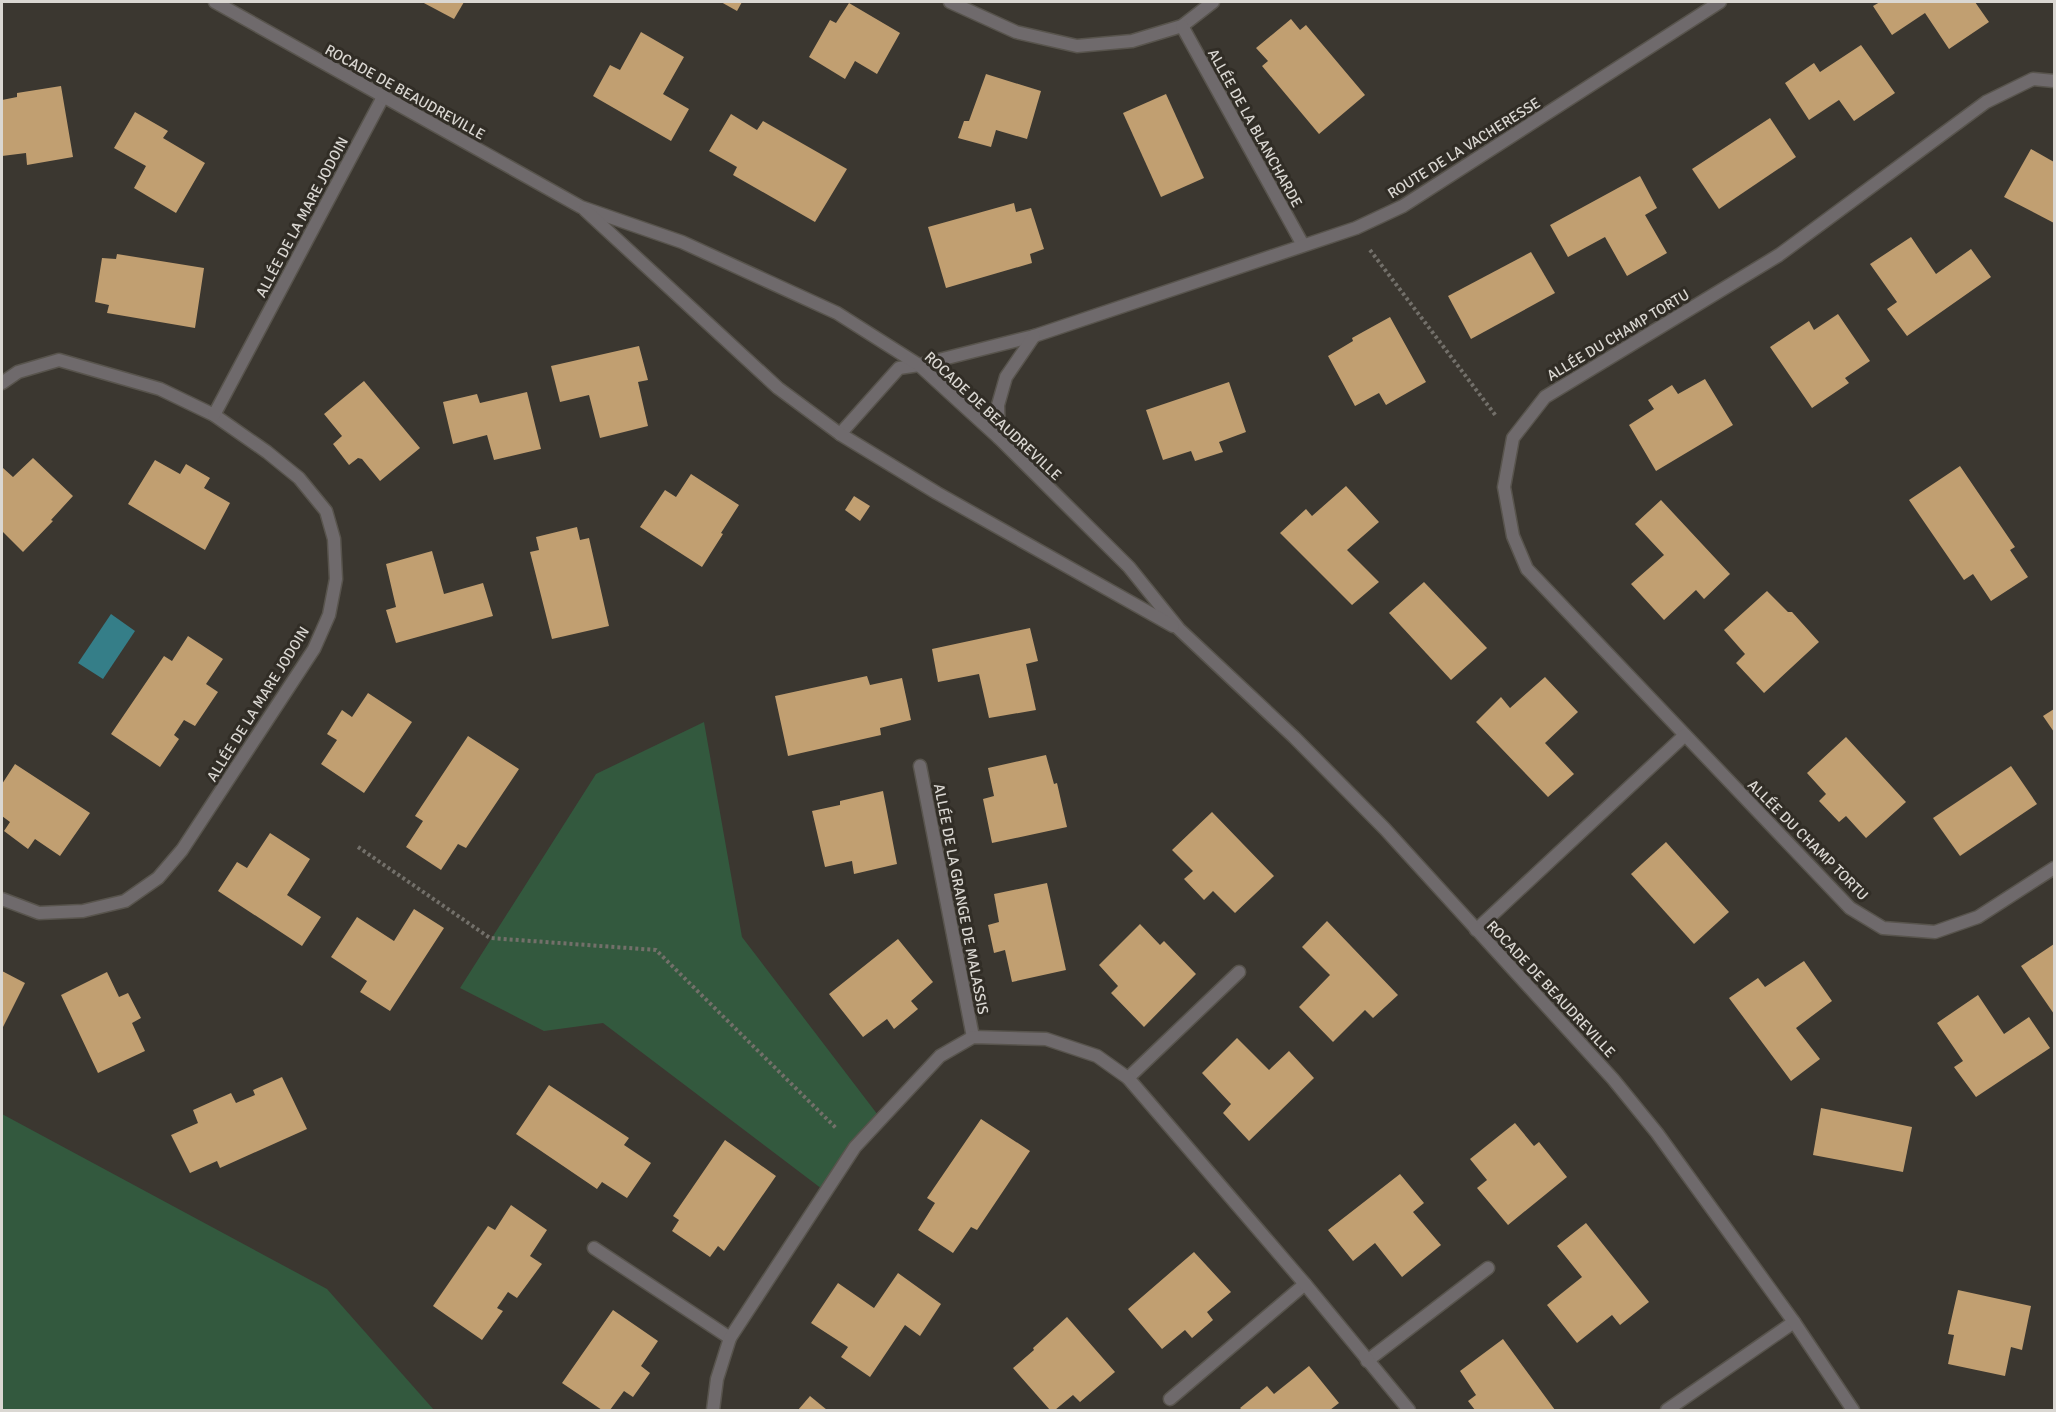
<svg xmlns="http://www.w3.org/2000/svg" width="2056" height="1412" viewBox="0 0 2056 1412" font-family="Signika,sans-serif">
<rect width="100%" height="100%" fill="#3b3730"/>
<g fill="#33593e">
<polygon points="704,722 742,937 881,1119 826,1192 603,1023 544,1031 460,988 596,774"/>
<polygon points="2,1114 327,1289 434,1410 2,1410"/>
</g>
<polygon fill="#357e88" points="111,614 135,631 103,679 78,663"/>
<g fill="#c19f71">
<polygon points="422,2 464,2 454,19"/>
<polygon points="721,2 742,2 737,11"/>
<polygon points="1880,2 1975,2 1989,22 1949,49 1925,13 1892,35 1873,6"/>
<polygon points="849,3 900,33 877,74 855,61 845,79 809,57 830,20 836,23"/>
<polygon points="1291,19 1300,30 1306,25 1365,95 1319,134 1262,66 1268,61 1256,48"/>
<polygon points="641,32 684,57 663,94 689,109 671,141 593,96 610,65 620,70"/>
<polygon points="1861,45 1895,93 1854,121 1839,100 1809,120 1785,83 1814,63 1820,72"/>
<polygon points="986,74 1041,91 1027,139 996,130 991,147 958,138 964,121 969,121"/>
<polygon points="61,86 73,157 27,165 26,153 2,156 2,100 17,97 17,93"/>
<polygon points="1166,94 1204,178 1161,197 1123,113"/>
<polygon points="135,112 168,131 163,138 205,163 176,213 134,188 146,166 114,148"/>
<polygon points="731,114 757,130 763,121 847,169 815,222 733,175 737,167 709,151"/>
<polygon points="1770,118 1796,157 1719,209 1692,169"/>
<polygon points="2031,149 2054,162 2054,223 2004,197"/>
<polygon points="1640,176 1657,208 1645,215 1667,253 1627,276 1605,237 1568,257 1550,225"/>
<polygon points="1014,203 1016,212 1031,208 1044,249 1030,254 1032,263 946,288 928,227"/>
<polygon points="1911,237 1936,274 1971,249 1991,277 1907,336 1887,309 1897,302 1870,264"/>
<polygon points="1531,252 1555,293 1471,339 1448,296"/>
<polygon points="117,254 204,268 195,328 107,313 109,305 95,302 102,258 116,259"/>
<polygon points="1838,314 1870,361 1845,378 1849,383 1812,408 1770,347 1809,321 1814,330"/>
<polygon points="1390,317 1426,382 1386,405 1379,393 1355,406 1328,356 1353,341 1352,338"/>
<polygon points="639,346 648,380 638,382 648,426 600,438 589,395 560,402 551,366"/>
<polygon points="1705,379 1733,425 1656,471 1629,425 1654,409 1648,400 1672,385 1678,394"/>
<polygon points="364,381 420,448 380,481 362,459 358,458 349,465 333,444 342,436 324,414"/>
<polygon points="1229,382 1246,432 1219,442 1223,452 1195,461 1191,451 1163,460 1146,410"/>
<polygon points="527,392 541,449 494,460 487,435 453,444 443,402 477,394 480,403"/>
<polygon points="33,458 73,496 51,520 53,521 23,552 2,531 2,469 3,468 13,477"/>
<polygon points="155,460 180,474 186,464 210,478 204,488 230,503 205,550 128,504"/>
<polygon points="1960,466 2015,547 2010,550 2028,577 1991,601 1973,574 1964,580 1909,500"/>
<polygon points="691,474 739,505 721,533 723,534 702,567 640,527 665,490 676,497"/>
<polygon points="1346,486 1379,522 1347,550 1379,582 1352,605 1280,533 1306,509 1312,516"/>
<polygon points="854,496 870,506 860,521 845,510"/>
<polygon points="1661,500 1730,574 1704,599 1696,590 1664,620 1631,584 1664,555 1635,524"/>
<polygon points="577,527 580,540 589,538 609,626 552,639 530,552 539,550 536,537"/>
<polygon points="432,551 444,594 483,583 493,616 396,643 386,610 396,607 386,564"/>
<polygon points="1424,582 1487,648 1451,680 1389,613"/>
<polygon points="1767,591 1788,612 1792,612 1819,642 1764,693 1736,663 1745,654 1724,630"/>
<polygon points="1030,628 1038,661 1026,664 1036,710 989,718 979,674 938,682 932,649"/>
<polygon points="188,636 223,659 206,684 218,692 195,726 184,720 174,735 179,739 160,767 111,734 164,656 172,661"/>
<polygon points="867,676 870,685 902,678 911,720 880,728 881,735 788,756 775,696"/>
<polygon points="1545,677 1578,712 1545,743 1574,774 1548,797 1476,722 1501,697 1510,708"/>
<polygon points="368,693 412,722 364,793 321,764 337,740 327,734 342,710 352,717"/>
<polygon points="2054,709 2054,732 2043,716"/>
<polygon points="468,736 519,769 466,848 458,844 441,870 406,847 423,821 415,816"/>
<polygon points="1846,737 1906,802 1866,838 1846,816 1839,822 1819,801 1826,794 1807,773"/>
<polygon points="1046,755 1054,784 1057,783 1067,827 992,843 983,799 994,796 988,768"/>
<polygon points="15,764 90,813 60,856 35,839 28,849 4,831 10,822 2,816 2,784"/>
<polygon points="2011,766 2037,804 1960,856 1933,818"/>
<polygon points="883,791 897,864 854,874 852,861 825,867 812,811 840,805 840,801"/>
<polygon points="1212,812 1274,876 1235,913 1213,891 1204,900 1184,879 1193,871 1172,850"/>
<polygon points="270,833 310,859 287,895 321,917 302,946 218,891 237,862 247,868"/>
<polygon points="1666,842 1729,912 1694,944 1631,874"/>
<polygon points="1047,883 1066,970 1012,982 1005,950 994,953 988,925 999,922 994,894"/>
<polygon points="414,909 444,928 390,1011 360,992 367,981 331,957 357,917 394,941"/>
<polygon points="1327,921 1398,995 1373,1018 1365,1010 1333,1042 1299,1007 1330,975 1302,947"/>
<polygon points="1140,924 1160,945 1164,941 1196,974 1144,1027 1111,993 1118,986 1099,965"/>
<polygon points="898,939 933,982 911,1001 918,1009 894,1029 887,1019 863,1037 829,994"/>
<polygon points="2054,944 2054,1014 2021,966"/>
<polygon points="1804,961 1832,1001 1796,1028 1820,1059 1791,1081 1729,998 1758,978 1765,987"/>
<polygon points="2,971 25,983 2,1029"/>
<polygon points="107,972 119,997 128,993 141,1018 132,1023 145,1051 98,1073 61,995"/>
<polygon points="1978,995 2004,1034 2029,1017 2050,1048 1976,1097 1954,1067 1963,1061 1937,1023"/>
<polygon points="1237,1038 1269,1070 1289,1051 1314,1078 1249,1141 1223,1113 1231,1104 1202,1073"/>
<polygon points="282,1077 307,1129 220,1168 217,1161 190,1173 171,1135 198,1123 193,1110 231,1093 236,1103 255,1095 253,1090"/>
<polygon points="549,1085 629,1138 624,1145 651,1163 627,1198 602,1182 597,1189 516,1134"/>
<polygon points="1821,1108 1912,1127 1903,1172 1813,1155"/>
<polygon points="981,1119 1030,1151 977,1230 971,1227 953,1253 918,1230 935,1203 927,1198"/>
<polygon points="1515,1123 1534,1146 1539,1142 1567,1177 1508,1225 1477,1188 1487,1180 1470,1159"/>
<polygon points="725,1140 776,1176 724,1251 718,1246 710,1257 672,1231 679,1220 673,1216"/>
<polygon points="1400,1174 1424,1203 1413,1212 1441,1245 1402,1277 1375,1243 1353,1261 1328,1230"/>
<polygon points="511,1205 547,1230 530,1256 542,1264 517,1298 508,1292 497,1308 503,1311 482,1340 433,1306 488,1226 495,1230"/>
<polygon points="1586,1223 1649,1302 1620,1325 1612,1315 1577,1343 1547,1305 1582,1277 1557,1246"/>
<polygon points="1194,1252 1231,1292 1207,1312 1213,1320 1192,1338 1185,1330 1162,1349 1128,1309"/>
<polygon points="898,1273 941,1304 920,1336 905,1325 870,1377 841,1357 848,1347 811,1323 838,1283 874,1308"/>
<polygon points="1958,1290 2031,1306 2022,1350 2011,1347 2005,1376 1948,1364 1954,1335 1948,1334"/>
<polygon points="613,1310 658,1341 641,1366 650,1373 633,1397 624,1391 610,1410 602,1410 562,1383"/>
<polygon points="1067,1317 1115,1372 1080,1402 1073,1395 1055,1410 1050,1410 1013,1368 1034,1350 1033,1348"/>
<polygon points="1503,1339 1555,1410 1475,1410 1468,1401 1476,1395 1460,1371"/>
<polygon points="1309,1366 1339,1403 1330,1410 1242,1410 1240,1408 1267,1386 1274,1394"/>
<polygon points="810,1396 827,1410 798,1410"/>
</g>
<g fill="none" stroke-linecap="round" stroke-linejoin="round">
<g stroke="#58544d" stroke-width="15">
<g id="minor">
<polyline points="950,2 1016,32 1077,46 1132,41 1182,26 1213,2"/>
<polyline points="1182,26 1303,245"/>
<polyline points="2054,81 2033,79 1986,102 1779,255 1545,397 1513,438 1504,487 1513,536 1527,569 1850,908 1883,928 1935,932 1978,917 2054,868"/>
<polyline points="2,383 18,372 59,360 160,389 214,415 267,452 299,478 326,511 334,539 336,579 329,615 314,649 182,850 158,878 125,901 83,911 39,913 2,899"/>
<polyline points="214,415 383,97"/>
<polyline points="840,434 899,368 919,365 1034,336 1356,228 1403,206 1720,2"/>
<polyline points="999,438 998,405 1006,377 1034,336"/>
<polyline points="920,766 973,1037"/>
<polyline points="1476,930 1685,735"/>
<polyline points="1128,1078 1239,972"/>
<polyline points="594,1248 730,1338"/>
<polyline points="1367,1361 1488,1268"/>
<polyline points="1170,1399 1305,1284"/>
<polyline points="713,1410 717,1379 730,1338 855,1147 940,1056 973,1037 1046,1039 1097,1056 1128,1078 1305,1284 1409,1410"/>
<polyline points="1667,1410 1794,1322"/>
</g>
</g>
<g stroke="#58544d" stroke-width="15">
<g id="tertiary">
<polyline points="215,2 581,207 682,242 837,313 919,365 999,438 1129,567 1179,629 1294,737 1385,829 1613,1079 1657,1133 1794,1322 1853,1410"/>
<polyline points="585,210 778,388 840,434 937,493 1173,626"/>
</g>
</g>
<g stroke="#73706a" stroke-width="4" stroke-dasharray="3 3" stroke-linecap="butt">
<polyline points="1370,250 1496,416"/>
<polyline points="358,847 490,938 656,950 837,1129"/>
</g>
<use href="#minor" stroke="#6f6a6c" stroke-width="12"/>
<use href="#tertiary" stroke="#6f6a6c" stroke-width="12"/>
</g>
<g text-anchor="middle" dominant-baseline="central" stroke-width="6" stroke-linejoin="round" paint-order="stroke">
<g font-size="15" fill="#dad7d2" stroke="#312d26">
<text transform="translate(405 92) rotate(29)">ROCADE DE BEAUDREVILLE</text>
<text transform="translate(1255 128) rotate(61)">ALLÉE DE LA BLANCHARDE</text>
<text transform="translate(1464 148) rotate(-32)">ROUTE DE LA VACHERESSE</text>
<text transform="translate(302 217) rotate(-62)">ALLÉE DE LA MARE JODOIN</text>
<text transform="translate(1618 335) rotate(-31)">ALLÉE DU CHAMP TORTU</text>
<text transform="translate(993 416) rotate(43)">ROCADE DE BEAUDREVILLE</text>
<text transform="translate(258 704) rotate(-58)">ALLÉE DE LA MARE JODOIN</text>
<text transform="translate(1808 840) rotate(45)">ALLÉE DU CHAMP TORTU</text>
<text transform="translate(961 899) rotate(79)">ALLÉE DE LA GRANGE DE MALASSIS</text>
<text transform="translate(1551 989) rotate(47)">ROCADE DE BEAUDREVILLE</text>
</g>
</g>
<rect width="2056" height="1412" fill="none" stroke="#dad7d2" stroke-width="6"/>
</svg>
